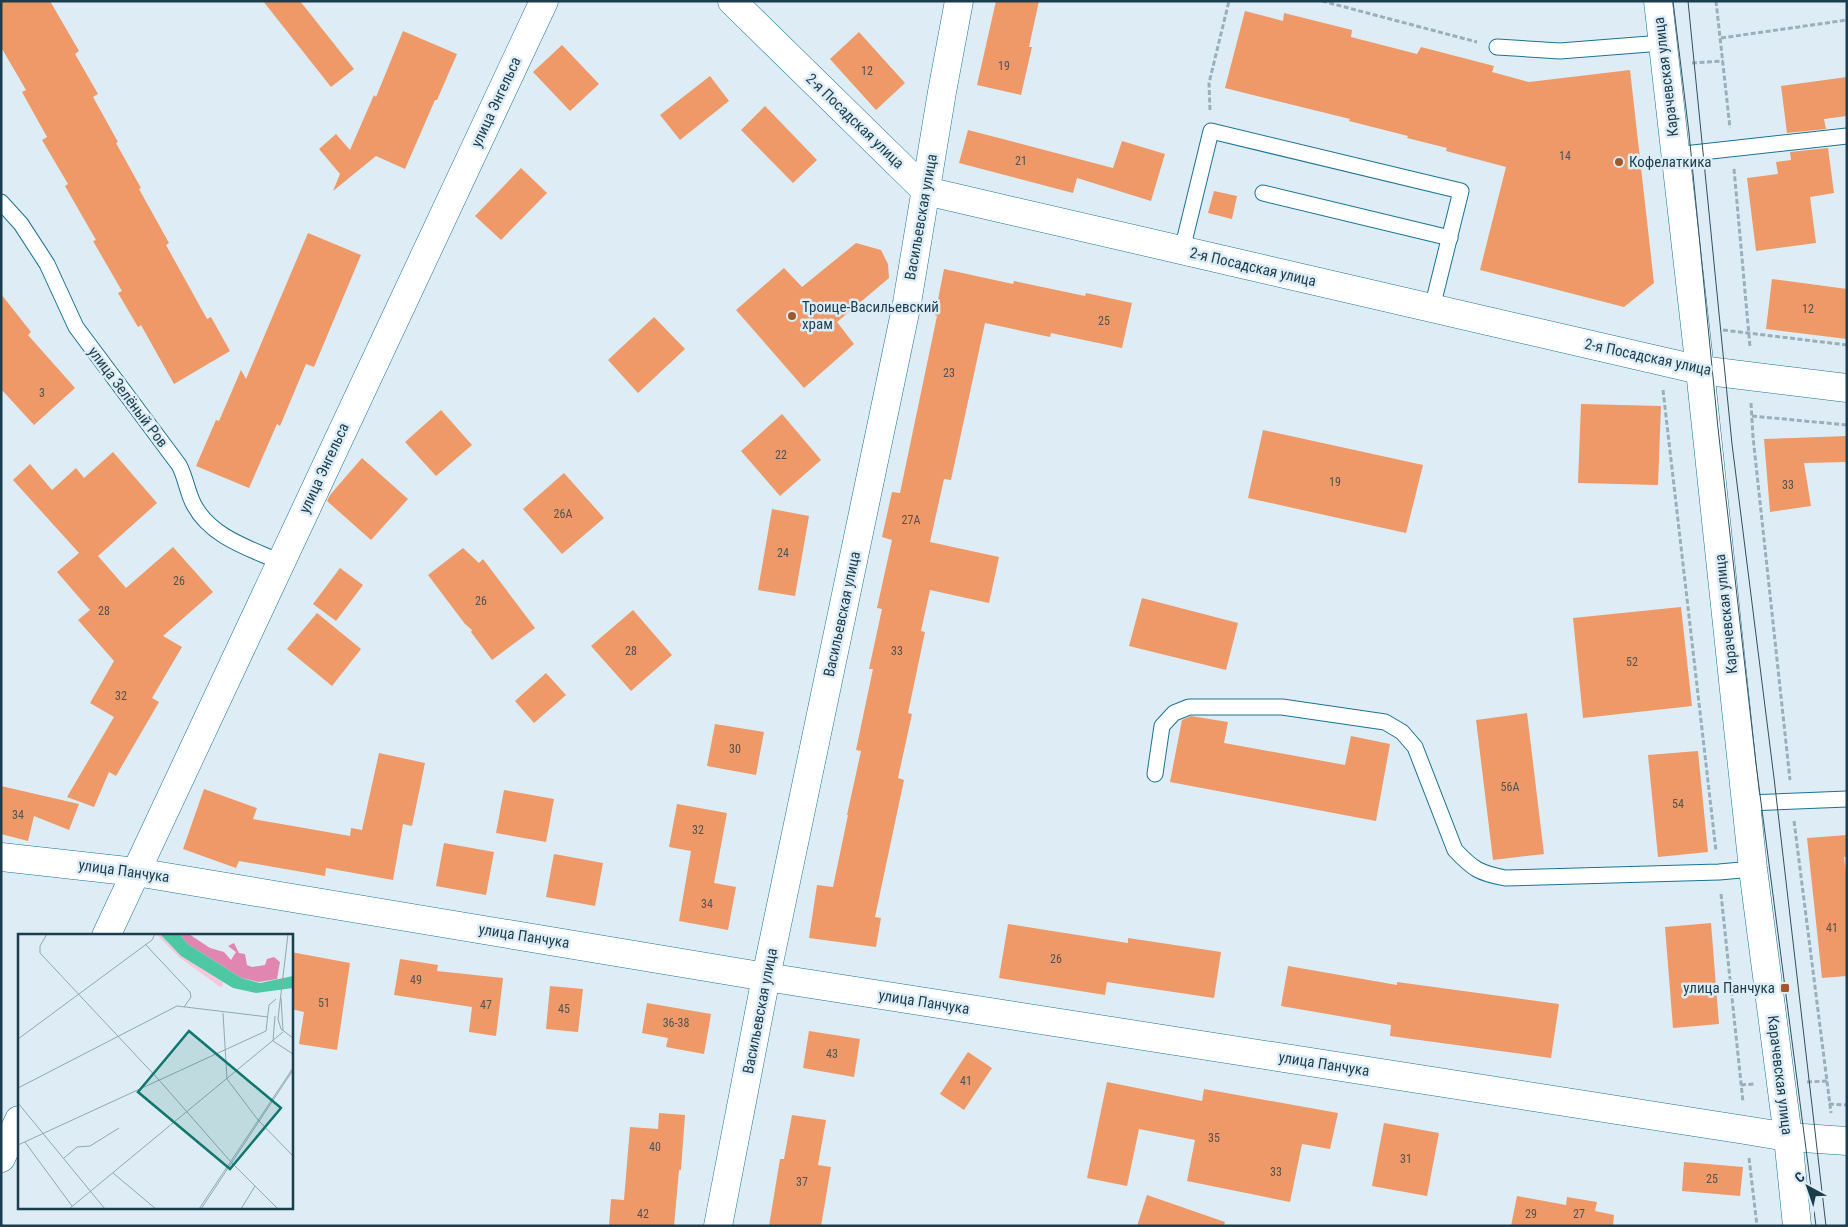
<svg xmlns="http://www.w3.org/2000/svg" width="1848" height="1227" viewBox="0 0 1848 1227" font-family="'Roboto Condensed',sans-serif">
<rect width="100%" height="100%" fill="#deedf5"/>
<g fill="#ee9967">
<polygon points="1,1 50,1 79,51 75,54 98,94 93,97 118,142 116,143 141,188 139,189 169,243 166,245 207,319 211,317 230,351 174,384 141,325 138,327 118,293 122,291 93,241 96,240 65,186 68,184 42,140 47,137 22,92 26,90 1,47"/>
<polygon points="263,1 300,1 354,69 331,87"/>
<polygon points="996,1 1039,1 1029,47 1032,47 1021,95 977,85"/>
<polygon points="1245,11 1283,21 1284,13 1352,30 1351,37 1417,54 1421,47 1494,66 1492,72 1529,82 1630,70 1654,283 1624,307 1480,270 1506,167 1446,151 1447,148 1407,138 1408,136 1349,121 1350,119 1225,88"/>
<polygon points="403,31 457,54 437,100 435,100 405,169 376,156 333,191 340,174 319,149 336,134 350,150 374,95 376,97"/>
<polygon points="859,32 905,83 876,110 830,59"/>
<polygon points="562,45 599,84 570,111 533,72"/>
<polygon points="710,76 729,101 680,140 660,115"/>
<polygon points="1847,77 1847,116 1824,119 1826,129 1787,133 1781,86"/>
<polygon points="765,106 817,160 793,183 741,130"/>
<polygon points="968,130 1113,168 1122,141 1165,154 1151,201 1077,178 1073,193 959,163"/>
<polygon points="1828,148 1834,193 1810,197 1816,243 1756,251 1747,178 1778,174 1776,162 1791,160 1790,152"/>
<polygon points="521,168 547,193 501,240 475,216"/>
<polygon points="1214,191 1237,196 1232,219 1208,213"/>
<polygon points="308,233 361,255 314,367 306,364 280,426 277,424 249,488 196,466 216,420 219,421 241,370 246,379"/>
<polygon points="856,243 881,250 888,264 889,278 837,322 854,344 804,388 736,310 784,268 802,287"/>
<polygon points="944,269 1013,284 1014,281 1085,296 1086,293 1132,303 1122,348 1051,333 1050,337 985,323 951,480 944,479 930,542 999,557 989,603 930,590 921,631 925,632 908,713 912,714 898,778 904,780 875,917 881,918 876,947 809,938 817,885 833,887 848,815 847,815 861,751 856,750 873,669 869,669 882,609 877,608 892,540 882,537 892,492 900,493 937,316 935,315"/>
<polygon points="1772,279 1847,289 1847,339 1766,329"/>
<polygon points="1,294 31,332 28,335 75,388 34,425 1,389"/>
<polygon points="654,317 685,349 638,393 608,360"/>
<polygon points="1581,404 1661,406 1658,485 1578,483"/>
<polygon points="441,410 472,445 436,476 405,442"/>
<polygon points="782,414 821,460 780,496 741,451"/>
<polygon points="1263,430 1423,465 1406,533 1248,498"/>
<polygon points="1847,436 1847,462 1804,463 1811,506 1770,512 1764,439"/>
<polygon points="113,452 157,503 98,556 126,588 173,547 213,592 163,636 182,647 152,698 159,702 116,776 109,772 94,807 67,797 114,717 90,703 114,661 78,620 90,610 57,572 79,553 13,480 30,464 52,490 76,468 84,478"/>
<polygon points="362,458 408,499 371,540 327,501 330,495"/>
<polygon points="564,473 604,518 562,554 523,509"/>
<polygon points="772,509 809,516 795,596 758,590"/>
<polygon points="463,548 479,563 483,559 535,628 492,660 471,632 472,630 465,624 428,575"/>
<polygon points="340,568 363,585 336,621 313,604"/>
<polygon points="1142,598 1238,623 1226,670 1129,646"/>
<polygon points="1681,607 1692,706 1583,718 1573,618"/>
<polygon points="633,610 672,655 631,691 591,646"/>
<polygon points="317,613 361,649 332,686 287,649"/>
<polygon points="546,673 566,695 534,723 515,701"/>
<polygon points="1527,713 1544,854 1493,860 1476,720"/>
<polygon points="1191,716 1228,722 1224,743 1345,765 1351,736 1390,744 1376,821 1170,782 1182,720"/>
<polygon points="715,724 764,732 756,775 707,766"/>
<polygon points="1698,751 1708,852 1658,857 1648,755"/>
<polygon points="379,753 425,763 412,826 403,824 393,880 326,868 325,876 239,861 236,868 183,849 204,789 257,808 253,819 350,836 351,828 362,830"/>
<polygon points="1,786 79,804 69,830 34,816 28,841 1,834"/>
<polygon points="504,790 554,799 546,842 496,833"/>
<polygon points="677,804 727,813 714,883 736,887 728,930 679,921 691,851 669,847"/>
<polygon points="1847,835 1847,857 1844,857 1847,881 1847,976 1822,978 1807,838"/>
<polygon points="444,843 494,852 486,895 436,886"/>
<polygon points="554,854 603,863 595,906 546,897"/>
<polygon points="1711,923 1719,1024 1673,1028 1665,927"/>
<polygon points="1008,924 1128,943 1128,938 1221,952 1214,998 1107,982 1105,995 999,978"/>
<polygon points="291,952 350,963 337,1050 299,1044 304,1012 291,1009"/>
<polygon points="400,959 438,965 437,971 503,978 496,1036 469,1032 472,1007 394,995"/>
<polygon points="1288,966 1397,985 1397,982 1559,1004 1551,1058 1390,1036 1391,1025 1281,1006"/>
<polygon points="550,986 583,989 578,1032 546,1029"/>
<polygon points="647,1003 711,1014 704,1054 666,1047 668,1038 642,1033"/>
<polygon points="809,1031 860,1039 854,1077 803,1068"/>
<polygon points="968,1052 992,1068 964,1110 940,1094"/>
<polygon points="1107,1082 1202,1101 1204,1089 1338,1113 1330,1149 1302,1144 1290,1202 1187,1181 1195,1140 1139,1129 1127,1186 1087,1178"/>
<polygon points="659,1113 685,1115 681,1170 679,1170 674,1226 609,1226 611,1199 624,1200 630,1127 658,1129"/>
<polygon points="792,1115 826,1120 818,1165 831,1167 821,1226 769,1226 780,1159 784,1159"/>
<polygon points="1384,1123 1439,1133 1427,1196 1372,1186"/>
<polygon points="1684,1162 1743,1167 1740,1196 1682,1191"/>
<polygon points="1147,1195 1225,1222 1224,1226 1137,1226"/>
<polygon points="1517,1196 1566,1205 1567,1197 1597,1202 1595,1211 1614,1215 1613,1226 1511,1226"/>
</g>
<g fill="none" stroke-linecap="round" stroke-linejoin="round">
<g stroke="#187396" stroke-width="17">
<g id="lane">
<polyline points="1497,47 1560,51 1662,43"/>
<polyline points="1675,155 1847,136"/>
<polyline points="1263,193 1450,238"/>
<path d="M 1,202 L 21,224 L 47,264 L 76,327 L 179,465 C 186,478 187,492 194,505 C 211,537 249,548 280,562"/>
<polyline points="1182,250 1211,131 1461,191 1432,308"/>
<path d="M 1155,774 L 1162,726 L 1174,713 L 1189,707 L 1282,707 L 1385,722 L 1402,732 L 1415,747 L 1455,850 C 1473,869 1479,873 1505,878 L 1719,872 L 1753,869"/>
<polyline points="1746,803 1847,799"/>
</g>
</g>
<g stroke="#187396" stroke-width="29">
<g id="street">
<polyline points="732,1 926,191"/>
<polyline points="1,857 136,872 766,977 1745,1130 1788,1137 1847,1141"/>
<polyline points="106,936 544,1"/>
<polyline points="1,1158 19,1120"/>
</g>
</g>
<g stroke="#187396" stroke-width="29">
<g id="secondary">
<polyline points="1658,1 1700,370 1753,869 1788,1137 1797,1226"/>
<polyline points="926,191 1700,370 1847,388"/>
<polyline points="718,1226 766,977 907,303 942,92 959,1"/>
</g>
</g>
<g stroke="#99afba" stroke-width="3" stroke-dasharray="5 2.5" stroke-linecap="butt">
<polyline points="1322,1 1477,42"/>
<polyline points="1716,1 1730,128"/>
<polyline points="1721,38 1847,20"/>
<polyline points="1692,63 1723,61"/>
<polyline points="1210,110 1209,83 1229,1"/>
<polyline points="1734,169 1750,347"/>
<polyline points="1723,330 1847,345"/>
<polyline points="1663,390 1716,851"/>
<polyline points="1751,403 1753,437 1790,780"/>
<polyline points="1752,416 1847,425"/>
<polyline points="1794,821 1831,1113"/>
<polyline points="1721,894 1743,1102"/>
<polyline points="1807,1082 1827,1081"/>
<polyline points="1741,1085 1754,1084"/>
<polyline points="1829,1104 1847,1105"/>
<polyline points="1749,1158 1757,1226"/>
</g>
<use href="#lane" stroke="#fff" stroke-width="15"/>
<use href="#street" stroke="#fff" stroke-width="28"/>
<use href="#secondary" stroke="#fff" stroke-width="28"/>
<g stroke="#315160" stroke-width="1">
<polyline points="1673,1 1689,133 1718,428 1756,764 1816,1226"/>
<polyline points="1688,1 1732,444 1774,778 1826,1226"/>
</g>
</g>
<g fill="#9f592f" stroke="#deedf5" stroke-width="2">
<circle cx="1619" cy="162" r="5"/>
<circle cx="792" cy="316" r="5"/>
<rect x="1780" y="983" width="10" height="10" rx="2.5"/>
</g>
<g text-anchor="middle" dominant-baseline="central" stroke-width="5" stroke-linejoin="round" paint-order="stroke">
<g font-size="12" fill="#505454">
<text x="1004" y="66">19</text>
<text x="867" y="71">12</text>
<text x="1565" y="156">14</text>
<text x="1021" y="161">21</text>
<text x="1808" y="309">12</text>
<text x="1104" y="321">25</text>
<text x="949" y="373">23</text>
<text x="42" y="393">3</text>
<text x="781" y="455">22</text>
<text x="1335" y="482">19</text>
<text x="1788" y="485">33</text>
<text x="563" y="514">26А</text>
<text x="911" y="520">27А</text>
<text x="783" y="553">24</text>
<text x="179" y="581">26</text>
<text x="481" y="601">26</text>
<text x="104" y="611">28</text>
<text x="631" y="651">28</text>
<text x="897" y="651">33</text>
<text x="1632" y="662">52</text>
<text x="121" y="696">32</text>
<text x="735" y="749">30</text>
<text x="1510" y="787">56А</text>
<text x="1678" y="804">54</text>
<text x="18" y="815">34</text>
<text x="698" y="830">32</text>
<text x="707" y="904">34</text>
<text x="1832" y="928">41</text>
<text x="1056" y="959">26</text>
<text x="416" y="980">49</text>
<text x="324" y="1003">51</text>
<text x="486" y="1005">47</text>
<text x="564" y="1009">45</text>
<text x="676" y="1023">36-38</text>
<text x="832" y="1054">43</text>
<text x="966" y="1081">41</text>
<text x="1214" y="1138">35</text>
<text x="655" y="1147">40</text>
<text x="1406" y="1159">31</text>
<text x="1276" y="1172">33</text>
<text x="1712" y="1179">25</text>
<text x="802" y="1182">37</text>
<text x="643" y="1214">42</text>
<text x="1531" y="1214">29</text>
<text x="1579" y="1214">27</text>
</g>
<g font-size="15" fill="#1b3d4d" stroke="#deedf5">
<text transform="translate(1666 77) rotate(-97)">Карачевская улица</text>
<text transform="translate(496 102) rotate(-65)">улица Энгельса</text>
<text transform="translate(855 121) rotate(44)">2-я Посадская улица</text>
<text transform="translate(921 217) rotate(-80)">Васильевская улица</text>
<text transform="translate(1253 267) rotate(13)">2-я Посадская улица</text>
<text transform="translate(1648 357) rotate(12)">2-я Посадская улица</text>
<text transform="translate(128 397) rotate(53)">улица Зелёный Ров</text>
<text transform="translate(324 468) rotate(-65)">улица Энгельса</text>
<text transform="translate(842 614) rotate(-78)">Васильевская улица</text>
<text transform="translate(1726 614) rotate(-96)">Карачевская улица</text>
<text transform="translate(124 871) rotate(8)">улица Панчука</text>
<text transform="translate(524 936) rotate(9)">улица Панчука</text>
<text transform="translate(924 1002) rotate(9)">улица Панчука</text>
<text transform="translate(760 1011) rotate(-79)">Васильевская улица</text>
<text transform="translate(1324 1064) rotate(9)">улица Панчука</text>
<text transform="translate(1780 1075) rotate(83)">Карачевская улица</text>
</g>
<g font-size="15" fill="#1b3d4d" stroke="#deedf5" text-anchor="start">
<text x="1629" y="162">Кофелаткика</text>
<text x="802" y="307">Троице-Васильевский<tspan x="802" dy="17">храм</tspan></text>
<text x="1775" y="988" text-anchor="end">улица Панчука</text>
</g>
</g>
<g transform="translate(18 934)">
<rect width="275" height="275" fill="#deedf5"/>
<path d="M 138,0 L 142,0 L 163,22 L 205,48 L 205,52 L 202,53 L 161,23 Z" fill="#f9c6dc"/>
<path d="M 161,0 L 171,0 L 192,14 L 206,18 L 213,26 L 218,18 L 210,12 L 216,9 L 221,19 L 227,20 L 229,31 L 234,33 L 247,31 L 249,25 L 256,23 L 262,28 L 259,45 L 241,48 L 223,44 L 170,10 Z" fill="#e086b1"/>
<path d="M 142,0 L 161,0 L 170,10 L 223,44 L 242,49 L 275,42 L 275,54 L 238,59 L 215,54 L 163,22 Z" fill="#4dc8a3"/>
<path fill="none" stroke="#90a7b2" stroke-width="1" d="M 29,0 L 22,12 L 22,19 L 141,146 L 213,228 L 260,275M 270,0 L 260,85 L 263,95 L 275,104M 127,10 L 172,58 L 173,63 L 166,73M 263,64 L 265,97M 205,79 L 209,145 L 240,186 L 275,222M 257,82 L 255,107 L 275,120M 0,105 L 134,6 L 137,0M 0,154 L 159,72 L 250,83M 0,169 L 87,275M 7,208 L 54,272M 0,211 L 248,97 L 251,71 L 258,65M 46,224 L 59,213 L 72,212 L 101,194M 95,239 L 138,275M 51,275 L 265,98M 181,275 L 275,134M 183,275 L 275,136M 223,275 L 237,252"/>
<path fill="#0f766e" fill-opacity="0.15" stroke="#0f766e" stroke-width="2.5" d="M 171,97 L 263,174 L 212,235 L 120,158 Z"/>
<rect width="275" height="275" fill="none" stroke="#1b3d4d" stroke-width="2.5"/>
</g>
<rect width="1848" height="1227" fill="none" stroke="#1b3d4d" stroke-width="5"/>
<g transform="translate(1808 1187) rotate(320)" stroke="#deedf5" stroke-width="4" paint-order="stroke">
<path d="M0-4L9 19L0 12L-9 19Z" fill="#1b3d4d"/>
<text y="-8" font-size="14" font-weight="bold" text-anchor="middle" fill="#1b3d4d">С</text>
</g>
</svg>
